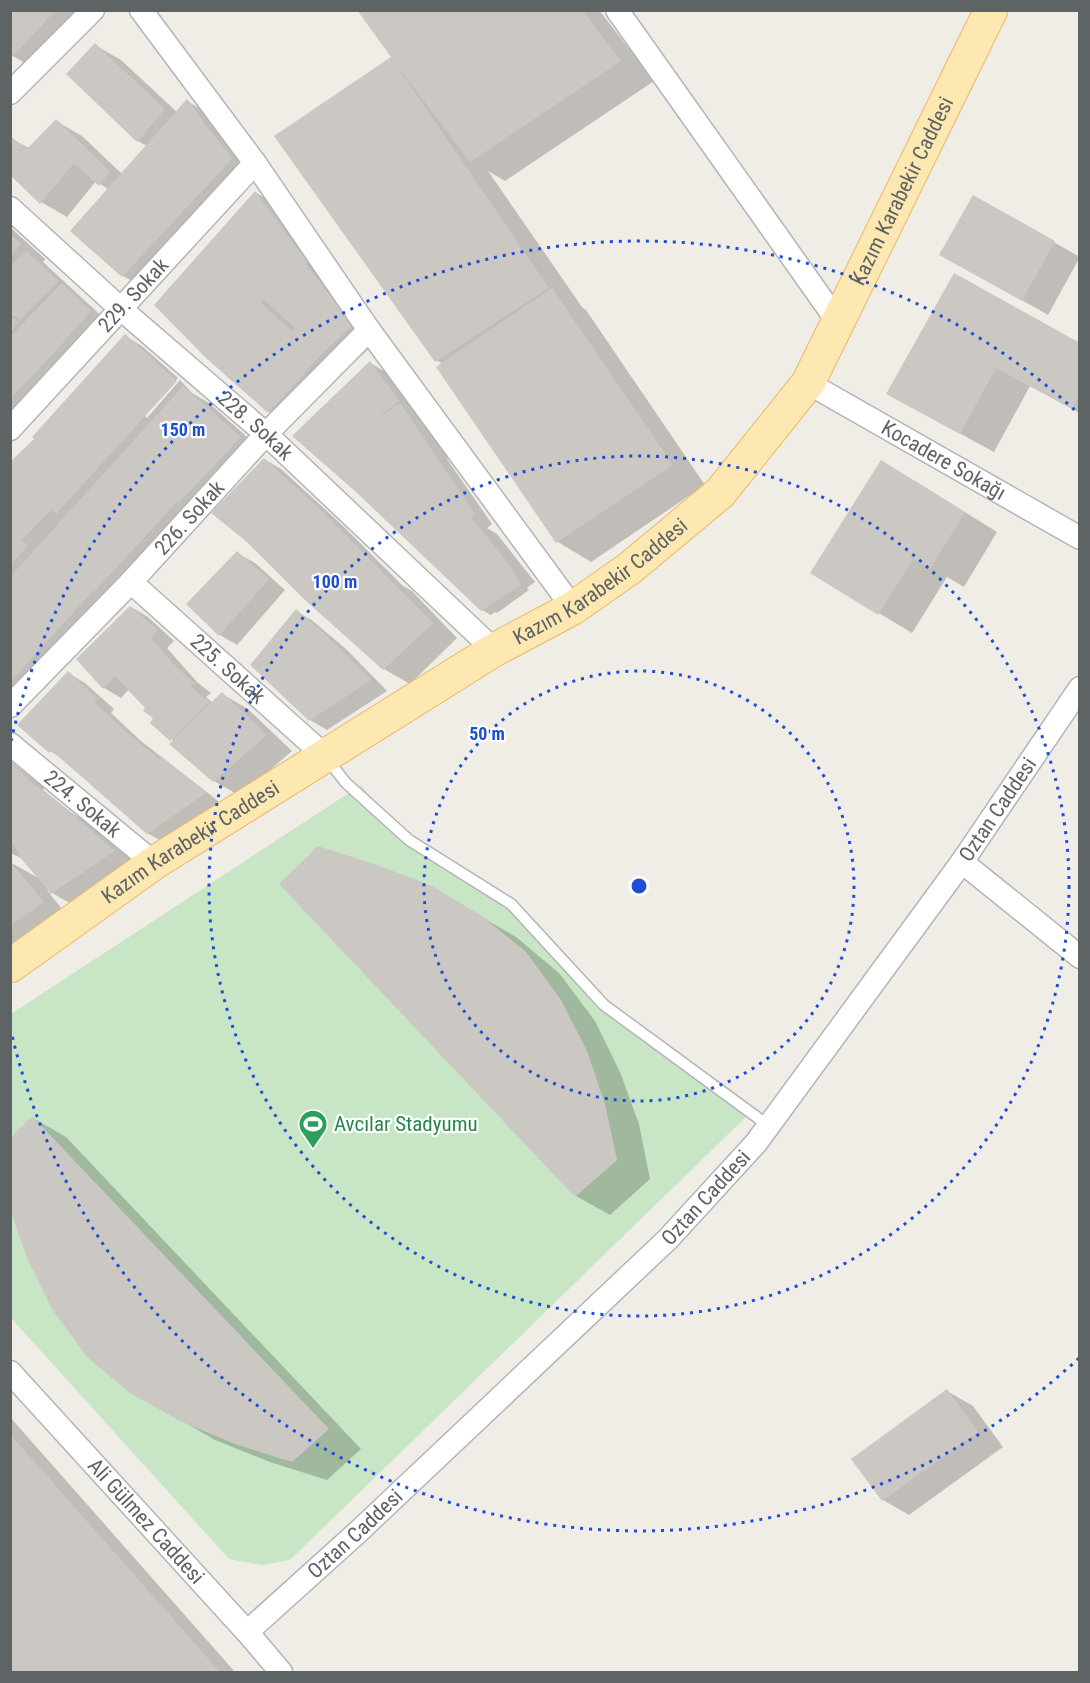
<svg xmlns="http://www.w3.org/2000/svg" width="1090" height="1683" viewBox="0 0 1090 1683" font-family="'Roboto Condensed',sans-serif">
<rect width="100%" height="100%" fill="#f0ede7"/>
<polygon fill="#c8e6c5" points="361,785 405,843 510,905 602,1006 751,1112 290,1560 262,1565 229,1559 11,1318 11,1014"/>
<g fill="#0003">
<polygon points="10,10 93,10 39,71 13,56 10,52"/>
<polygon points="358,10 599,10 654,81 505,181 488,171 582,307 586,310 705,485 591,562 558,542 438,367 443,364 436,360 277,136 393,57"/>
<polygon points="95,45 121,60 177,112 187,101 204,111 249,169 141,286 123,276 72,231 109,190 96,181 67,217 41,202 10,138 29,148 56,121 82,136 122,174 147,146 138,141 68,74"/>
<polygon points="255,192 280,207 377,341 349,367 333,358 286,422 269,412 209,358"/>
<polygon points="974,197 1080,257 1048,315 967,269"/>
<polygon points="10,227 45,259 43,262 107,321 46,402 10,444"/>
<polygon points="954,275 1080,344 1080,413 1030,386 994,452 922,413"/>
<polygon points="125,336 142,346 178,378 144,415 147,418 180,380 192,393 209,403 265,453 233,488 219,479 10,710 10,464 33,441"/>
<polygon points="370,363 396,378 451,457 447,459 492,524 487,528 497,534 535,582 527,588 529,590 497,613 495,612 491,615 482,610 357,491"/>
<polygon points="264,459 281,469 341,524 403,586 412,591 457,638 410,684 384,669"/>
<polygon points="915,481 997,532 964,587 947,577 912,633 812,573"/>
<polygon points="237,553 255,563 285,590 237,645 220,635"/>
<polygon points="131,607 148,617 174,641 167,648 197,682 211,693 206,697 213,703 222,694 248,709 292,751 240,796 214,781 171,744 174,741 129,689 121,698 104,688 78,659"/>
<polygon points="296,611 313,621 346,649 387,691 327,730 310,720"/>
<polygon points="68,673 85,683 114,709 111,713 141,741 222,804 165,843 147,833 65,760 50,751"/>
<polygon points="10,761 44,788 43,790 72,813 87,822 139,866 78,908 47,890 69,918 10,959 10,862 40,879 23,859 10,853"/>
<polygon points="432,888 516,937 559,973 595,1021 620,1072 639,1124 650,1179 610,1215 576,1196"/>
<polygon points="33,1118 66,1137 361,1449 327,1480 270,1462 215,1440 131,1391"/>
<polygon points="947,1391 973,1406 1003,1447 909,1515 883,1500 853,1460"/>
<polygon points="10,1417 235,1672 10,1672"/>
</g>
<g fill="#cbc8c3" fill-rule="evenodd">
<polygon points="10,10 56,10 12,57 10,55"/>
<polygon points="357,10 582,10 621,61 470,162 392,59 549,288 435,362 274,136 391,57"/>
<polygon points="95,43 165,109 137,142 66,74"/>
<polygon points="187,99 207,127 233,158 122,277 70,231"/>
<polygon points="56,119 110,171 99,186 74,163 40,204 10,175 10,136 27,149"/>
<path d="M 255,191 L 307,262 L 305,263 L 353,325 L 322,354 L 268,413 L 206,358 L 154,305 ZM 264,300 L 295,328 L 292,331 L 261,303 Z"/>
<polygon points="973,195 1055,241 1022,301 939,255"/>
<polygon points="10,234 21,244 10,256"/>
<polygon points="26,251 59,281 20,320 10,313 10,266"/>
<polygon points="954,273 1080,343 1080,396 1072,409 996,368 960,434 886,394"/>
<polygon points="62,283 91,311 53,354 10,399 10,337"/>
<polygon points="552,288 673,465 556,543 436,367"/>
<polygon points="10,315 19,322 10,332"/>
<polygon points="125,334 177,381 56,514 51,510 22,540 28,546 10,565 10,462 34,439 32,437"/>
<polygon points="370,361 399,401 371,423 400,403 475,514 471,517 510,566 521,585 481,611 356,492 292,436"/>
<polygon points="183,386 241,437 179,503 177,502 94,592 93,591 10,682 10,577"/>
<polygon points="264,458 324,513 433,623 383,670 305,600 247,542 211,513"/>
<polygon points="881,460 965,512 930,569 913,559 878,615 810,573"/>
<polygon points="237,551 269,579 219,636 186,604"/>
<polygon points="130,606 158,630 151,638 179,670 195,683 190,686 209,702 170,741 150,723 153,718 143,711 145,708 115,676 103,689 76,659"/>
<polygon points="296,609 328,637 371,680 309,721 250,665"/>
<polygon points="68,671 98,699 94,702 124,730 159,759 161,756 206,793 147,834 51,750 49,753 17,725"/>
<polygon points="222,692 267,735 213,782 169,744"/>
<polygon points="10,763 28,778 27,779 61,805 115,851 51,894 18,855 20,853 12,844 10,846"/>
<polygon points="318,846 377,865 432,886 482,916 526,952 561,1000 587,1051 605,1104 617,1160 575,1197 279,884"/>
<polygon points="10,861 44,902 10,926"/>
<polygon points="32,1116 329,1429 292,1462 235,1444 180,1421 130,1393 87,1357 52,1309 27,1258 10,1210 10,1138"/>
<polygon points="947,1389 978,1432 882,1501 851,1459"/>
<polygon points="10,1434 220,1672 10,1672"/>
</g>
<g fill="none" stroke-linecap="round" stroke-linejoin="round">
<g stroke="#b2b5b8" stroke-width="13">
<polyline id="service" points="327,759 346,783 409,840 511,904 604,1005 769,1126"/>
</g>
<g stroke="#b2b5b8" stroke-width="25">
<g id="minor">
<polyline points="141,10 255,163 369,330 573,608"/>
<polyline points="617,10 838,322"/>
<polyline points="10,93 93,10"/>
<path id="s1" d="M 10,208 L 121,309 L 266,434 L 494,650"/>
<path id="s2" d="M 808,383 L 1080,538"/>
<path id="s3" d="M 10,429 L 255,163"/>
<path id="s4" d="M 131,582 L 325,756"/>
<path id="s5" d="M 10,706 L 131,582 L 266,434 L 369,330"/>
<path id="s6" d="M 10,744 L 154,863"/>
<polyline points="962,862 1080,957"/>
<path id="s7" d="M 10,1372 L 247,1632 L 281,1672"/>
<path id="s8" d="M 247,1632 L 358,1532 L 668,1239 L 756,1143 L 962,862 L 1080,688"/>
</g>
</g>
<g stroke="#ecb864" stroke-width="35">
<g id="primary">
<path id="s9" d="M 10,966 L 154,863 L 494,650 L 573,608 L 630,568 L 720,493 L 808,383 L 991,10"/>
</g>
</g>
<use href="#service" stroke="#fff" stroke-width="10"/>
<use href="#minor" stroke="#fff" stroke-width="22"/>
<use href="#primary" stroke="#fce8b0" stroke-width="33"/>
</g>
<g fill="none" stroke="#1d4ed8" stroke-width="3" stroke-dasharray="3 6">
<circle cx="639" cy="886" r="215"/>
<circle cx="639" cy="886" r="430"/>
<path d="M1079 1358A645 645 0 0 1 11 1031M11 741A645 645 0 0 1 1079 414"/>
</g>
<defs>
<g id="stadium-pin" transform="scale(1.5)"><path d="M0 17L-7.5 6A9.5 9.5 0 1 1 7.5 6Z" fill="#2e9e5b" stroke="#fff"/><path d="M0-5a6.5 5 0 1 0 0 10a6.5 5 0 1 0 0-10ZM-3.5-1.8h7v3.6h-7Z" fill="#fff"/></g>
</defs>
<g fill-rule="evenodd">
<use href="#stadium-pin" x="313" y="1124"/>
</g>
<g text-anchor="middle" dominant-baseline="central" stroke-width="4.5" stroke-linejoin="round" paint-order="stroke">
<g font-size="21" fill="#5e6366" stroke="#fff">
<text stroke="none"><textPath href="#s9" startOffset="1209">Kazım Karabekir Caddesi</textPath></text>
<text stroke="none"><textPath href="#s3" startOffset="182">229. Sokak</textPath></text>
<text stroke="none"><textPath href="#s1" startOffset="328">228. Sokak</textPath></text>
<text stroke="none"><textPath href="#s2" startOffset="156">Kocadere Sokağı</textPath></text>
<text stroke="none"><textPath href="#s5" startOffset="260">226. Sokak</textPath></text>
<text stroke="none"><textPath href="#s9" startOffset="705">Kazım Karabekir Caddesi</textPath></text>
<text stroke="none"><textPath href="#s4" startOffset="130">225. Sokak</textPath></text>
<text stroke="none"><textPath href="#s6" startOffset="94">224. Sokak</textPath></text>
<text stroke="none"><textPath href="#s8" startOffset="1118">Oztan Caddesi</textPath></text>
<text stroke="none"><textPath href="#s9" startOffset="219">Kazım Karabekir Caddesi</textPath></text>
<text stroke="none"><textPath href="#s8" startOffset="632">Oztan Caddesi</textPath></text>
<text stroke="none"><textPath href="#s7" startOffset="202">Ali Gülmez Caddesi</textPath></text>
<text stroke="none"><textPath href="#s8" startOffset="146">Oztan Caddesi</textPath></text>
</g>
<g font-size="21" fill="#27864d" stroke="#fff" text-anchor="start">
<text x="334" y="1124">Avcılar Stadyumu</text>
</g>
</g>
<circle cx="639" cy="886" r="9" fill="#1d4ed8" stroke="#fff" stroke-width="3"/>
<g font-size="18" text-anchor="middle" font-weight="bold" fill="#1d4ed8" stroke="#fff" stroke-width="4.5" stroke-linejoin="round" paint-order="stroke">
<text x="183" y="436">150 m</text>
<text x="335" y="588">100 m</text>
<text x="487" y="740">50 m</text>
</g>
<rect width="1090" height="1683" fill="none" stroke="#5e6366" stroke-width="24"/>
</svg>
